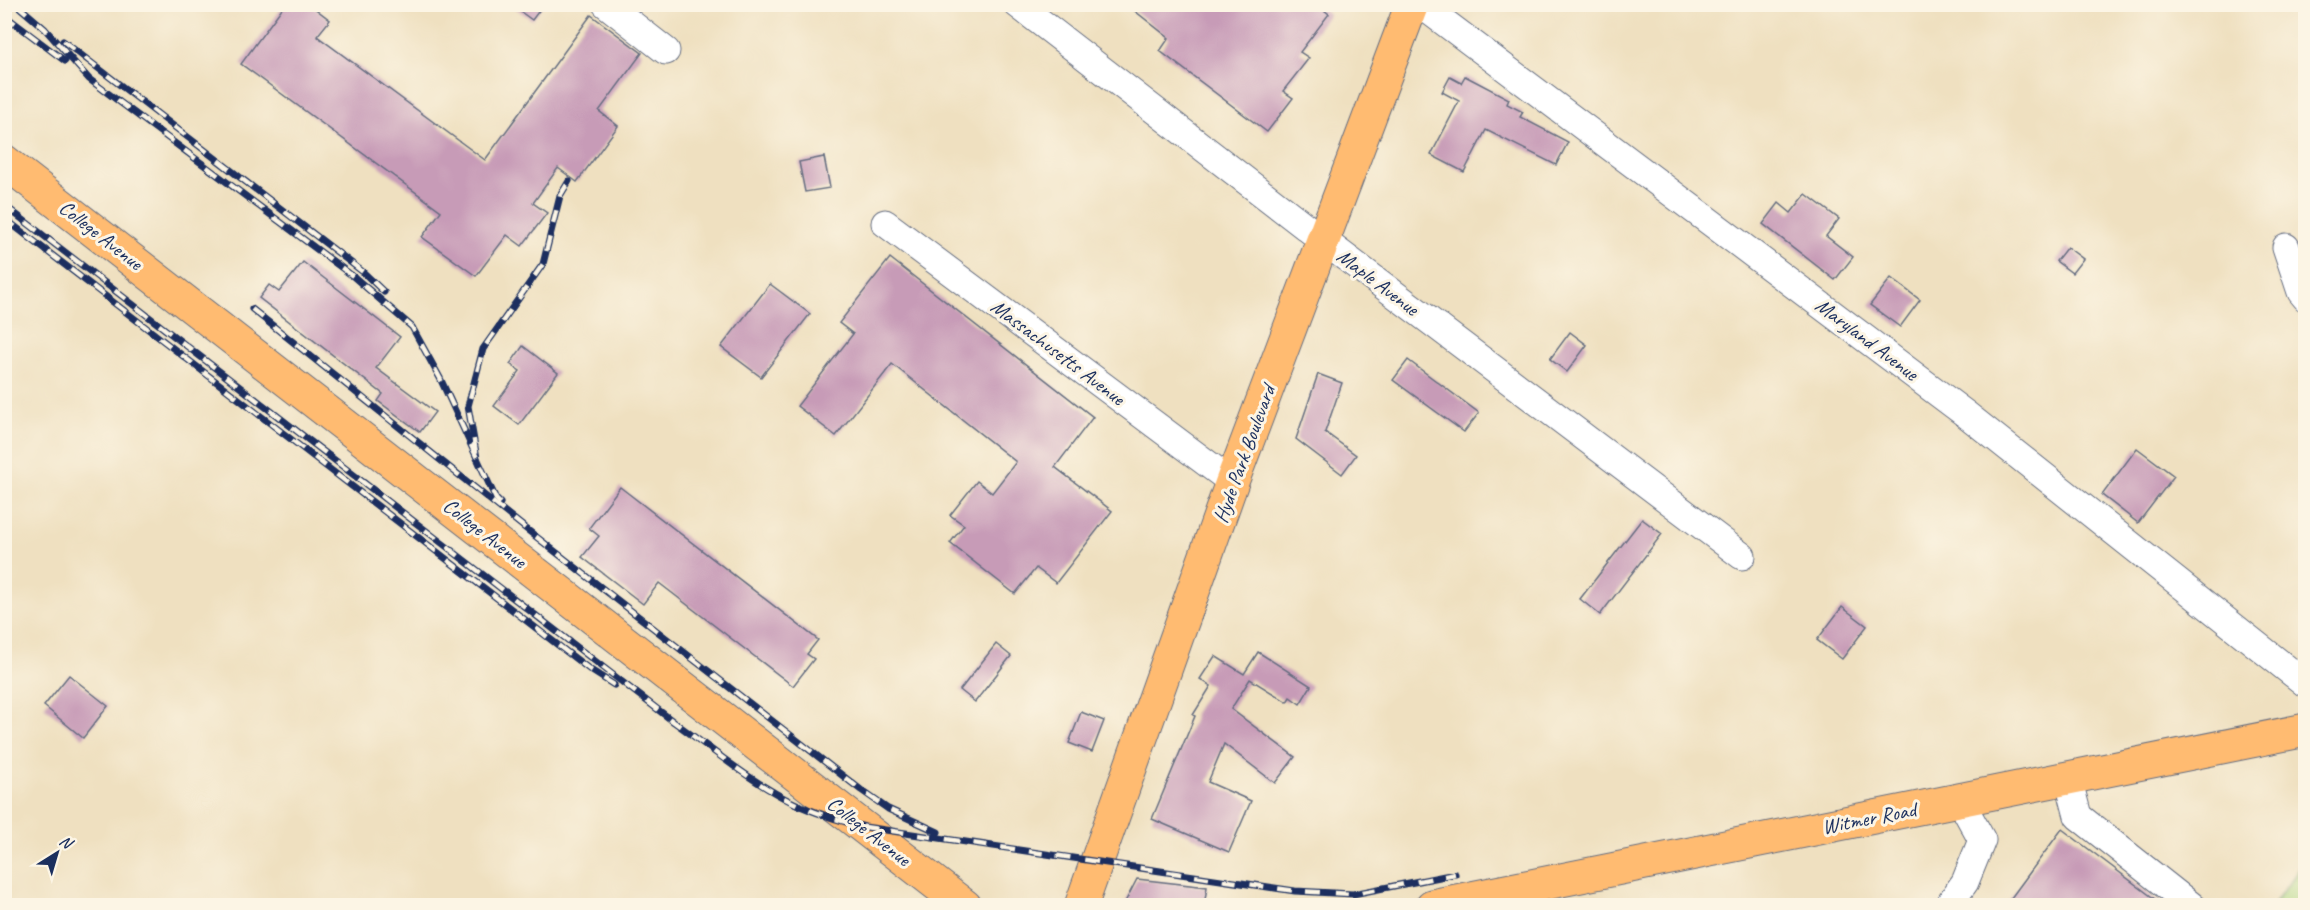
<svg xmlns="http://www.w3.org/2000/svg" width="2310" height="910" viewBox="0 0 2310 910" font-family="Caveat,sans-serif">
<rect width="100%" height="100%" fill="#fcf5e5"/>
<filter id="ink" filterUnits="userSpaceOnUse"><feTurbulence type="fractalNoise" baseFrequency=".0167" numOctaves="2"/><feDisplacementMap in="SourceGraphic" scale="12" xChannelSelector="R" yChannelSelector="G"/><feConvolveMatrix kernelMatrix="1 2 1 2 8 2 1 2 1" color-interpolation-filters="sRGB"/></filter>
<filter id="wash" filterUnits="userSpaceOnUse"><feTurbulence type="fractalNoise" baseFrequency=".008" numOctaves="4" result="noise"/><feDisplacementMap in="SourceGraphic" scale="24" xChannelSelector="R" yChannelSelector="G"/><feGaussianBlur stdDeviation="1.35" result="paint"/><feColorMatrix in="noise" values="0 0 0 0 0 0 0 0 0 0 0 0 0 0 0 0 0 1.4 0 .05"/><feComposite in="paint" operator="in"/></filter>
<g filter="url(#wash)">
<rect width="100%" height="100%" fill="#efe0c0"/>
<polygon fill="#aed57f" stroke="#64826e" stroke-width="1.5" points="2305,861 2305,905 2273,905"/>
<g id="blocks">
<g fill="#c79bb7">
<polygon points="285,4 309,4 330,20 317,36 485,160 591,15 642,53 599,111 618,126 577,182 558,168 533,203 547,213 522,246 507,235 476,276 422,237 441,211 241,64"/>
<polygon points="510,4 544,4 532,20"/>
<polygon points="1126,4 1316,4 1329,14 1300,52 1309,58 1283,91 1293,98 1267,132 1160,51 1169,38"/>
<polygon points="1465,76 1509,99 1507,104 1523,112 1520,117 1568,142 1556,165 1486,130 1464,172 1431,155 1459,101 1442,92 1450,77 1461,83"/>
<polygon points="824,157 830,188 805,192 799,162"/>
<polygon points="1806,194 1839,219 1826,236 1853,257 1835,280 1763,224 1779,203 1791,213"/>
<polygon points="2067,247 2083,259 2072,273 2056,261"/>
<polygon points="890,258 1093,417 1055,467 1112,511 1056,583 1036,568 1015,594 950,543 964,525 950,515 977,481 992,493 1016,462 892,364 836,436 797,406 853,334 839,323"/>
<polygon points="303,262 400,337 376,368 435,412 420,432 378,401 383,394 259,298 269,285 279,292"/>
<polygon points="1891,278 1920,300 1900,327 1870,305"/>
<polygon points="770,284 810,314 761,377 721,347"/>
<polygon points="1570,332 1587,345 1567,372 1550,359"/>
<polygon points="523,346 558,373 519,425 494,406 520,371 510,364"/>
<polygon points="1408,360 1479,413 1464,432 1393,380"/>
<polygon points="1318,374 1342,383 1325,432 1356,455 1342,474 1296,439"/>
<polygon points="2137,448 2174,476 2138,523 2102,495"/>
<polygon points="620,487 818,640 807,654 814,659 793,686 659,583 643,604 582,557 599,536 589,528"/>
<polygon points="1642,519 1662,534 1600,615 1580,599"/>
<polygon points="1842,607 1867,626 1842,659 1817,640"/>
<polygon points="996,644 1011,656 975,702 960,690"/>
<polygon points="1258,652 1311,686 1300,704 1290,697 1287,702 1250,679 1231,709 1295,757 1275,783 1224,744 1208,782 1251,801 1229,852 1152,819 1195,716 1193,715 1211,686 1200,679 1215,656 1244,674"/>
<polygon points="69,675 108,706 83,738 44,706"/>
<polygon points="1081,712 1104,721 1092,752 1069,743"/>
<polygon points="2062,829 2164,906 2005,906"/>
<polygon points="1137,879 1207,887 1204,906 1169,902 1167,906 1123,906"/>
</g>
</g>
</g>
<g filter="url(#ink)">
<use href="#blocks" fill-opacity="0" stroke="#656d80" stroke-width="1.5"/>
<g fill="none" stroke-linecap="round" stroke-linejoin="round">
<g stroke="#656d80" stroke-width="29">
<g id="minor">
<polyline points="606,4 666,51"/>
<polyline points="1017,4 1324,241 1742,556"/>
<polyline points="1420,4 1967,415 2306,684"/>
<polyline points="885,223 1232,482"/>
<polyline points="2286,247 2301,292 2306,298"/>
<polyline points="2068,778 2078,816 2192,906"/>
<polyline points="1948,906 1965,882 1982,840 1960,800"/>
</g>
</g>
<g stroke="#656d80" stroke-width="35">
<g id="major">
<polyline points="4,161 965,906"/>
<polyline points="1081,906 1232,482 1412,4"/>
<polyline points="1432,906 2306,730"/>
</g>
</g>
<use href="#minor" stroke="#fff" stroke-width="27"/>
<use href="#major" stroke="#ffbb71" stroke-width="33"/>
<g stroke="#1b2f5e" stroke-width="7">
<g id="rail">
<polyline points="16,4 45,29 89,79 354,277 412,327 440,378 477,458"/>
<polyline points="4,15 65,61"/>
<polyline points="63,41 363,272 384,292"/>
<path d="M 4,205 L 674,722 C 712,749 752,783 794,803 C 817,814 841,821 865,827 L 1295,891 L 1353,894 L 1455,874"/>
<polyline points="4,218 589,669 614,685"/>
<polyline points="252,309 525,528 861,790 888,809 938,832"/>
<polyline points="500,503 496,499 477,458 468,406 483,349 543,264 560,196 569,181"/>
</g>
</g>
<use href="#rail" stroke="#fcf5e5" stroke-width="4.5" stroke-dasharray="14" stroke-linecap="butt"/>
</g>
</g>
<g text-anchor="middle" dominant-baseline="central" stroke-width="6" stroke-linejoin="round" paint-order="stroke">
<g font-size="21" fill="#1b2f5e" stroke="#fcf5e5">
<text transform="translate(101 235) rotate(38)">College Avenue</text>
<text transform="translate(1378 282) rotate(37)">Maple Avenue</text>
<text transform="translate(1867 339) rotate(37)">Maryland Avenue</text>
<text transform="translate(1058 352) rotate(37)">Massachusetts Avenue</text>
<text transform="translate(1244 454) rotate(-70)">Hyde Park Boulevard</text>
<text transform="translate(485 533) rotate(38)">College Avenue</text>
<text transform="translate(1869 818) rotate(-11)">Witmer Road</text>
<text transform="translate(869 831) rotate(38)">College Avenue</text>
</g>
</g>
<rect width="2310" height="910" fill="none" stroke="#fcf5e5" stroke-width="24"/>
<g transform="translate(57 853) rotate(37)" stroke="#fcf5e5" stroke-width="4.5" paint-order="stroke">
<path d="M0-4.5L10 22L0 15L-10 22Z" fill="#1b2f5e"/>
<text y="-9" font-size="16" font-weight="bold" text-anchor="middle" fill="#1b2f5e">N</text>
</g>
</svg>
